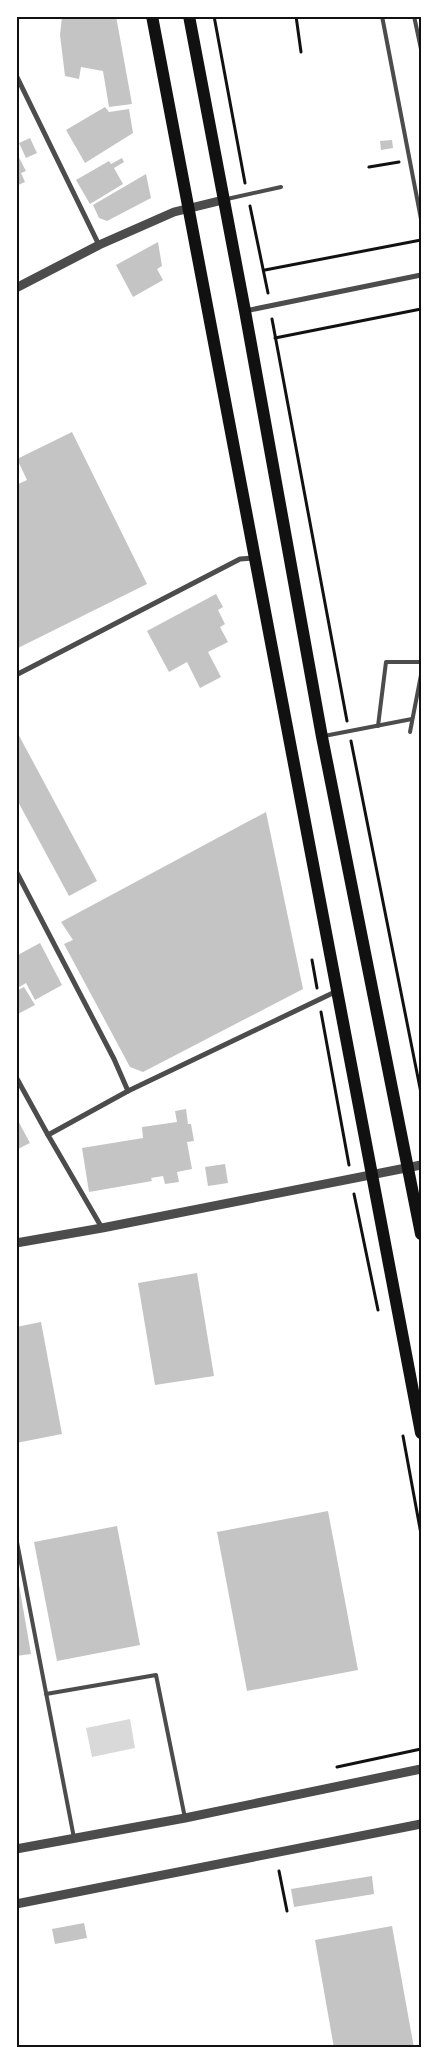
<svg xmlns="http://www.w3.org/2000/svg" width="437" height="2064" viewBox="0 0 437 2064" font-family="Overpass,sans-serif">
<rect width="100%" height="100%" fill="#fff"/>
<polygon fill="#d9d9d9" points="130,1719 135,1748 92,1757 86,1728"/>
<g fill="#c4c4c4">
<polygon points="62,16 116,16 132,104 109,107 103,71 81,67 79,79 65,76 60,35"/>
<polygon points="105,107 109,112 129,109 133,133 85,163 66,130"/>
<polygon points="30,138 37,153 26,158 19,143"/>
<polygon points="392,140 393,148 381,150 380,141"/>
<polygon points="16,152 26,171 21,173 25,182 16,186"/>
<polygon points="122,158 124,162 114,168 123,184 90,204 76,180 109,161 111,164"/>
<polygon points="146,174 151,198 107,221 99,218 93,205"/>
<polygon points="158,242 162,266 157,269 163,280 133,297 116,265"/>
<polygon points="72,432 147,584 16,649 16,485 27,480 17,459"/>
<polygon points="216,594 223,607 218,610 225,624 220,627 228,642 208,652 221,677 200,688 187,662 169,672 147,631"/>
<polygon points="16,730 97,881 69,896 16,798"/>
<polygon points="266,812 303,989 143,1072 130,1067 64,944 73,940 61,922"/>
<polygon points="40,943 62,985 35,1000 26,983 16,989 16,956"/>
<polygon points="24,987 35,1005 16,1015 16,991"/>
<polygon points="186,1109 188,1124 191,1124 194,1141 187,1142 192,1169 177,1172 179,1182 165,1184 163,1176 151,1178 152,1181 89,1192 82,1148 143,1138 142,1127 177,1122 175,1111"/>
<polygon points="16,1117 30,1143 16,1150"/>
<polygon points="225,1164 228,1183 208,1186 205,1167"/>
<polygon points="197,1273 214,1376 155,1385 138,1283"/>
<polygon points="41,1322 62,1434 16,1443 16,1327"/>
<polygon points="328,1511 358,1670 247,1691 217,1532"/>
<polygon points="117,1526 140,1645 57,1661 34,1542"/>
<polygon points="16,1579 18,1579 31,1654 16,1656"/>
<polygon points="372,1876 374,1894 294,1907 291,1889"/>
<polygon points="84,1923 87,1938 55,1944 52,1929"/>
<polygon points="392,1926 414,2048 334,2048 315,1940"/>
</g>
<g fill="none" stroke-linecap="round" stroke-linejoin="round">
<g stroke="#111" stroke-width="3">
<polyline points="214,16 245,183"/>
<polyline points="296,16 301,52"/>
<polyline points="369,167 399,162"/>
<polyline points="250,206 268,293"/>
<polyline points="265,270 421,240"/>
<polyline points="272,319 347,721"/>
<polyline points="275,338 421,309"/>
<polyline points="351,741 421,1093"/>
<polyline points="312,960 317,988"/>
<polyline points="321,1012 349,1165"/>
<polyline points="354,1194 378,1310"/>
<polyline points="403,1436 421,1534"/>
<polyline points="337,1767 421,1749"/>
<polyline points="279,1871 287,1911"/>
</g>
<g stroke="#4c4c4c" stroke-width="4">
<polyline points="382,16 421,219"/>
<polyline points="414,16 421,49"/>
<polyline points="227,199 281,187"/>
<polyline points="378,726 386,662 421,662"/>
<polyline points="410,732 421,675"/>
<polyline points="324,736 412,719"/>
<polyline points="16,1537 74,1838"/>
<polyline points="46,1694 156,1675 185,1818"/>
</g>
<g stroke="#4c4c4c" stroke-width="5">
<polyline points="16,75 99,245"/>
<polyline points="245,311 421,275"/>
<polyline points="16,675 240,559 254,558"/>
<polyline points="16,871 114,1059 128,1091 48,1135 102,1228"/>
<polyline points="16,1077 48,1135"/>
<polyline points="128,1091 337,991"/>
</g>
<g stroke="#4c4c4c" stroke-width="9">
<polyline points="16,288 99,245 174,212 223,200"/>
<polyline points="16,1243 102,1228 421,1165"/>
<polyline points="16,1849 185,1818 421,1769"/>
<polyline points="16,1904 421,1824"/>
</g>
<g stroke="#111" stroke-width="12">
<polyline points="152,16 421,1433"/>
<polyline points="189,16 245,311 322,737 421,1234"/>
</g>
</g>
<rect width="437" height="2064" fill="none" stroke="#ffffff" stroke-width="35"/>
<rect x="18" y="18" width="402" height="2028" fill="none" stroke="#111" stroke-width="2"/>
</svg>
